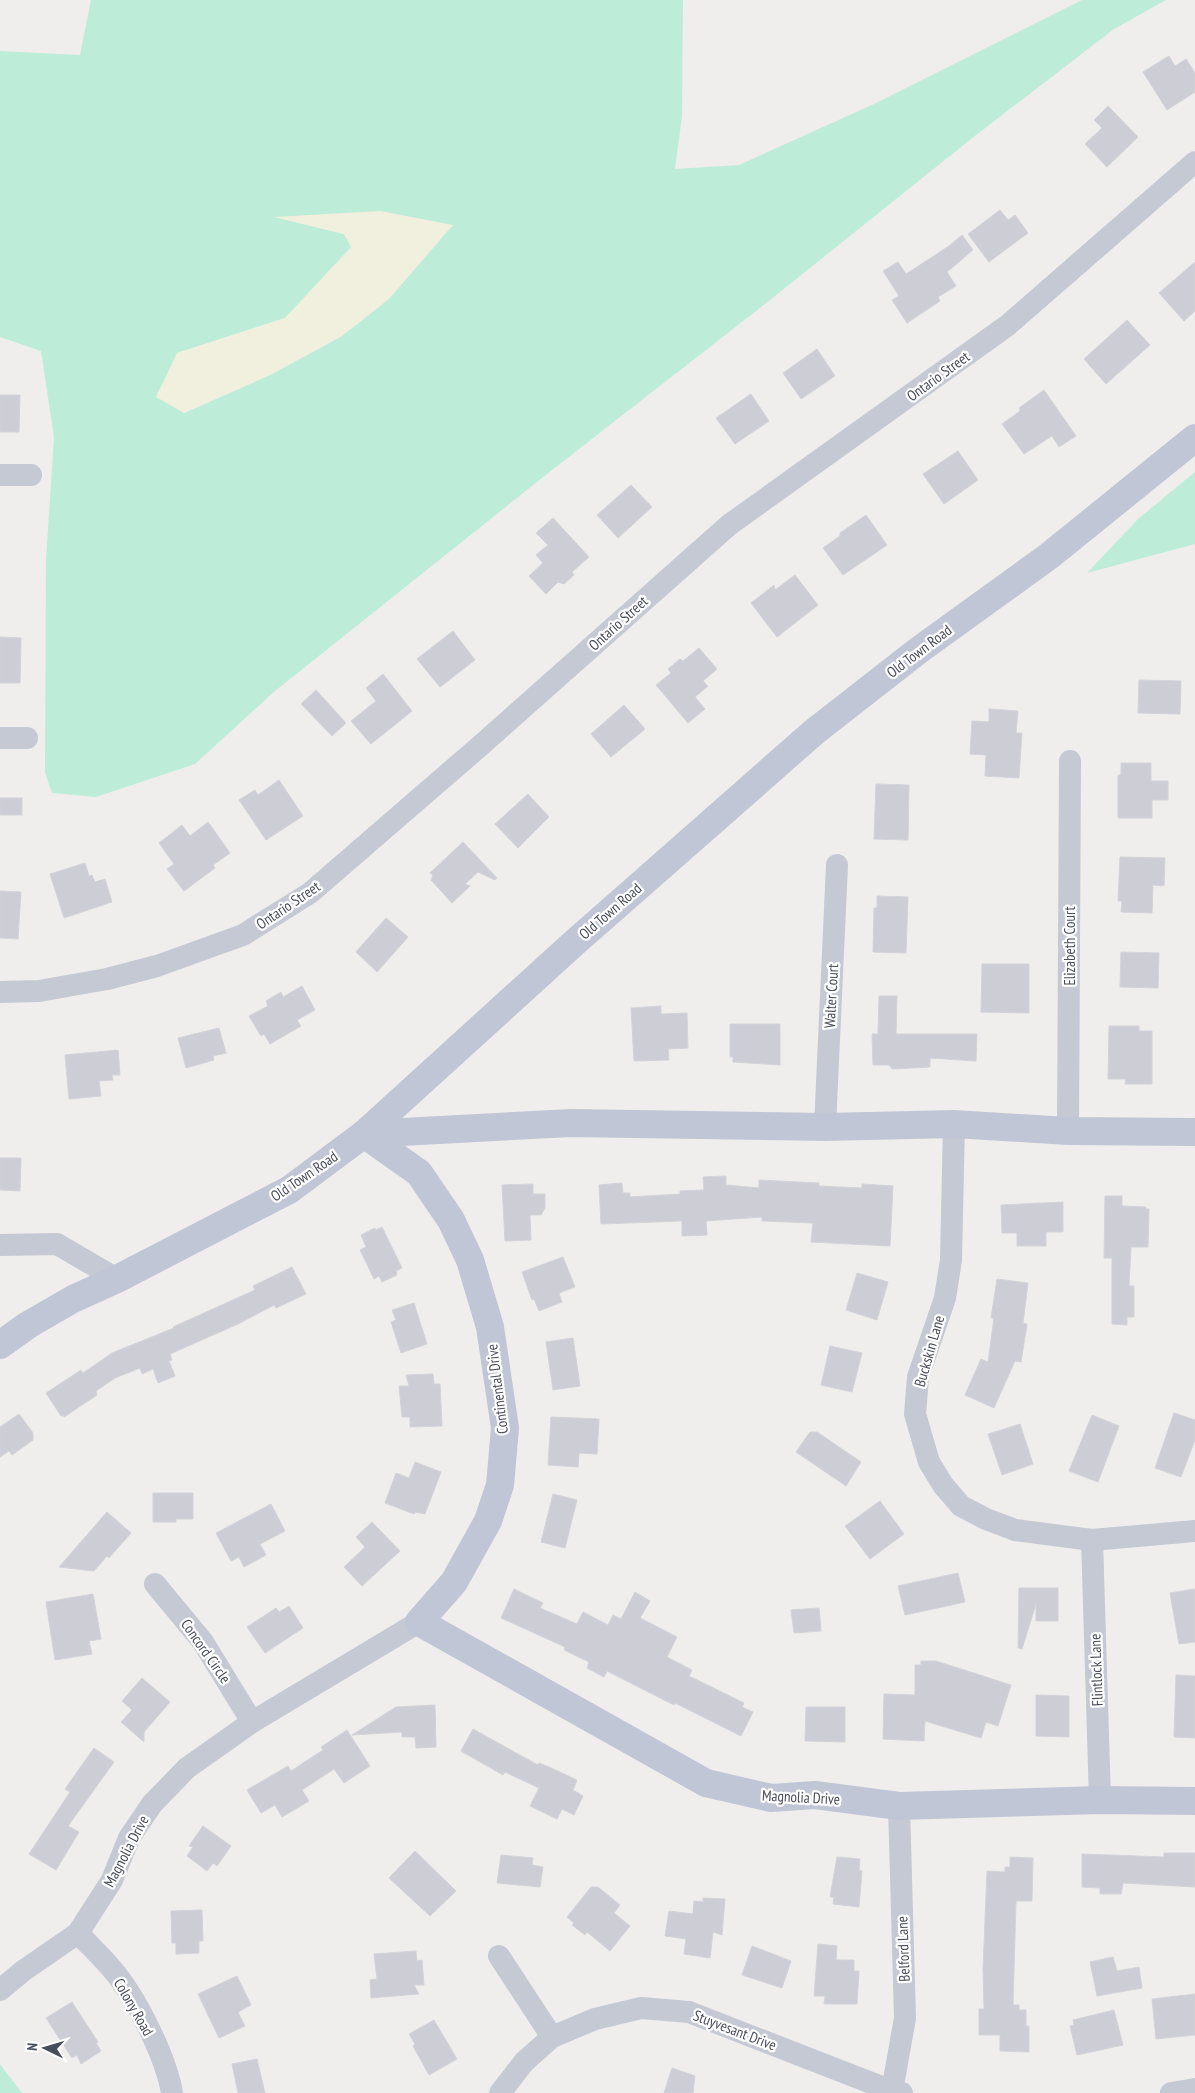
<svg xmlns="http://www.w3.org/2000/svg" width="1195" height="2093" viewBox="0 0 1195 2093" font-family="'PT Sans Narrow',sans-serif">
<rect width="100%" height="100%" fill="#f0eeed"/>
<g fill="#bdecd9" fill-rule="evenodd">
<path d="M 91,0 L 683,0 L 682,116 L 675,169 L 739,165 L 874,104 L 1082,0 L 1166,0 L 1114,29 L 971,139 L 765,304 L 547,474 L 275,691 L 195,764 L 96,797 L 52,793 L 45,773 L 46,559 L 54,437 L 41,351 L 0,337 L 0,51 L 80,55 ZM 276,217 L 452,226 L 342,336 L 270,375 L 184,413 L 177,353 L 285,318 L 352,247 L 344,234 Z"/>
<polygon points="1195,472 1195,544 1087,573 1138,519"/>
<polygon points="0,2064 22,2093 0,2093"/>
</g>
<polygon fill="#f1efde" points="380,211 453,225 389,299 342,336 270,375 184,413 156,397 177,353 285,318 351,247 344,234 274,217"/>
<g fill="#cdced5" stroke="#d2d2d9">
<polygon points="1169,56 1175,66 1186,59 1195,73 1195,92 1167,110 1143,72"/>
<polygon points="1108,106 1138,137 1107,167 1085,144 1102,128 1094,120"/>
<polygon points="1000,210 1008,220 1015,215 1028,233 989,262 968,234"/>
<polygon points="962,235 973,250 947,272 956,286 938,297 940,301 907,323 892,300 899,296 883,271 898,262 906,274 949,246"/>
<polygon points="1195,262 1195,311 1184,321 1159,293"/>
<polygon points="1127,320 1150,345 1106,384 1084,359"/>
<polygon points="817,349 835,376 801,399 783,373"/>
<polygon points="1044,390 1076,436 1059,447 1052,436 1024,454 1002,424 1020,411 1019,408"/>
<polygon points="751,394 769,421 735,444 716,418"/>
<polygon points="0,395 20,395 19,432 0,432"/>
<polygon points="958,451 978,480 944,504 923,474"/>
<polygon points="631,485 652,507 618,538 597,515"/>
<polygon points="866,515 887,545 843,575 823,548 840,536 840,533"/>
<polygon points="553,518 589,557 572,572 574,575 564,584 558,582 546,594 529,576 543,563 536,555 548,545 536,533"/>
<polygon points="795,575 818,605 777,637 751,603 774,585 775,590"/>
<polygon points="453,631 475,660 440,687 417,659"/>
<polygon points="0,637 21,638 20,683 0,683"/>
<polygon points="699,648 717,669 703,681 708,686 695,697 705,709 688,723 656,685 671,673 668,669 680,659 683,661"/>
<polygon points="383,674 412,711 371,744 351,721 376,701 366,688"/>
<polygon points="1139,680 1181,681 1180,714 1138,713"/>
<polygon points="316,690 346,723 332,736 301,704"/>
<polygon points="624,705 645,729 611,757 591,734"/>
<polygon points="989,709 1018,711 1016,733 1022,733 1019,778 985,776 986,755 970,754 972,721 989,722"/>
<polygon points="1121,763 1151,763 1151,781 1168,781 1168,800 1152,800 1152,818 1118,818 1118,775 1121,775"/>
<polygon points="279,780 303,816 266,840 239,800 255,790 258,795"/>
<polygon points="876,784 909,785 908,840 874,839"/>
<polygon points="528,794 549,817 518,848 495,824"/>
<rect x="0" y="798" width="22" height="17"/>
<polygon points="208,822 230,853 213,865 215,868 184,891 167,869 174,864 159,843 182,825 190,836"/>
<polygon points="463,842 497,878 495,880 478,872 465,884 470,886 452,903 431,880 433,875 430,873"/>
<polygon points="1120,857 1165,858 1164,886 1153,885 1152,913 1121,912 1122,901 1118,901"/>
<polygon points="85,863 89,876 92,875 95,882 105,879 112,902 64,918 50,874"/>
<polygon points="0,891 21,892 18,939 0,938"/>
<polygon points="877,896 908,897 906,953 873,952 874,908 877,908"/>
<polygon points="386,918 408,937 377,972 356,952"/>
<polygon points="1121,952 1159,953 1158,988 1120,987"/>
<polygon points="982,964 1029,964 1029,1013 981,1012"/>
<polygon points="302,986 315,1010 297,1020 301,1026 270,1044 264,1034 261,1036 249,1016 268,1006 266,1001 281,992 283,997"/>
<polygon points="879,996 897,996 896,1034 977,1034 976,1061 930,1058 930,1067 892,1069 889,1065 873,1065 872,1034 878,1034"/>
<polygon points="661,1006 661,1014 687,1013 688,1048 668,1049 669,1060 634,1061 631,1008"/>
<polygon points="730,1024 780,1024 780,1065 733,1062 733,1057 730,1057"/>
<polygon points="1109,1026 1139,1026 1139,1031 1152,1031 1152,1084 1125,1084 1126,1079 1108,1079"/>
<polygon points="219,1028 226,1053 213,1056 214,1060 186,1068 178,1038"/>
<polygon points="118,1050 120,1075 112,1075 113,1080 99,1081 101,1096 69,1099 65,1055"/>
<polygon points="0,1158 21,1158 20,1191 0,1190"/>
<polygon points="726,1176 726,1185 759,1188 759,1180 819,1183 819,1186 862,1188 862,1184 893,1186 890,1246 811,1242 813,1223 762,1221 762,1217 706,1221 707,1235 682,1236 682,1221 601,1224 599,1185 622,1183 623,1193 630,1193 630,1197 680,1194 680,1191 704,1190 703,1177"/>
<polygon points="533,1184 533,1194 545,1194 545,1208 541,1215 530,1215 531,1240 505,1241 502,1185"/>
<polygon points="1105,1196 1122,1196 1122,1206 1146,1207 1146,1209 1149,1209 1148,1247 1131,1247 1129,1286 1134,1286 1134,1317 1127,1317 1127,1325 1112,1324 1112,1258 1104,1258"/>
<polygon points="1063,1202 1063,1232 1046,1232 1046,1246 1017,1246 1017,1233 1002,1233 1001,1205"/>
<polygon points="382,1227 402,1268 396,1271 397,1275 382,1282 379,1276 374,1279 360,1250 366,1247 361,1235 375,1228 376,1230"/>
<polygon points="563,1257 575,1287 559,1293 562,1302 539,1311 534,1299 532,1300 522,1272"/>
<polygon points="292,1267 306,1294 276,1308 274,1305 238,1324 170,1354 172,1360 169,1361 175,1376 158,1383 153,1369 142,1374 140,1368 115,1378 96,1391 97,1395 64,1417 63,1415 61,1416 46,1393 81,1370 83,1373 112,1353 174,1328 173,1327 255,1290 253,1286"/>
<polygon points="857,1273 888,1282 877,1320 846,1310"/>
<polygon points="997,1279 1028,1283 1023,1323 1027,1324 1021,1362 1015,1361 994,1408 965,1395 981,1359 988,1362 994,1318 991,1318"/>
<polygon points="414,1303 427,1344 401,1353 391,1322 396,1320 392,1310"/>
<polygon points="573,1338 580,1386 553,1390 546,1342"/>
<polygon points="830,1346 862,1353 852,1392 821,1385"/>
<polygon points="433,1374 434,1384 440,1384 442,1426 410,1427 410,1417 402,1417 399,1386 409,1386 406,1375"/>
<polygon points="1174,1413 1195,1420 1195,1440 1181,1477 1155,1468"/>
<polygon points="19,1414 33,1433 33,1440 12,1455 9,1451 0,1457 0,1427"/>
<polygon points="1092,1415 1119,1426 1098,1482 1069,1471"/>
<polygon points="551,1417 599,1419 597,1454 579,1453 578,1467 548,1465"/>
<polygon points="1020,1424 1033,1464 1002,1475 988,1434"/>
<polygon points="810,1432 817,1432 861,1462 846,1486 796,1452"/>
<polygon points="415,1462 441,1472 425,1514 415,1512 414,1514 385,1503 396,1473 409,1478"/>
<polygon points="153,1493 193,1493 193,1519 176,1519 176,1522 153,1522"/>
<polygon points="553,1494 577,1500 565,1548 541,1542"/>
<polygon points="880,1501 904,1534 870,1559 845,1526"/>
<polygon points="271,1504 285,1531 260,1544 266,1555 244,1567 239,1557 231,1561 216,1533"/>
<polygon points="107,1512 131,1533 109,1558 107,1556 94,1571 59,1567"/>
<polygon points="372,1522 400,1551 362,1586 344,1567 365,1547 356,1537"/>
<polygon points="958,1573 965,1602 905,1615 898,1586"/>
<polygon points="1019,1588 1058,1588 1058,1621 1036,1621 1036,1604 1022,1649 1018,1648"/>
<polygon points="514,1589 543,1603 540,1608 577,1624 583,1612 608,1625 613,1615 621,1619 635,1592 650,1601 640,1618 677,1637 667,1657 692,1670 689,1676 744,1703 742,1707 753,1712 741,1736 675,1703 674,1705 607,1671 604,1677 587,1668 589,1662 564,1650 565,1647 501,1618"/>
<polygon points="1195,1589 1195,1642 1179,1644 1170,1593"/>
<polygon points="93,1594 101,1639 89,1641 92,1654 55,1660 46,1602"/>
<polygon points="289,1606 303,1628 265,1653 247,1627 276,1608 279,1612"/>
<polygon points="819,1608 821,1631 794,1633 791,1610"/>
<polygon points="921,1661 936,1661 1011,1685 998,1726 986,1722 981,1738 925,1721 924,1741 883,1739 884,1694 915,1695 915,1665 921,1665"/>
<polygon points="1176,1675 1195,1676 1195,1738 1174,1737"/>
<polygon points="142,1678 170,1702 144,1732 144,1742 121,1722 132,1710 122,1701"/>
<polygon points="1036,1695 1069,1696 1069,1737 1036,1736"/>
<polygon points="435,1705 436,1747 416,1748 415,1737 402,1737 402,1732 352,1735 396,1707"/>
<polygon points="806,1707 845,1707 845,1742 805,1741"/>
<polygon points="473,1729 538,1765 539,1763 549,1767 577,1780 573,1790 583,1796 574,1815 562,1809 557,1819 530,1806 539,1788 505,1772 503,1775 461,1751"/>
<polygon points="347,1730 370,1766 344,1783 334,1769 302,1790 309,1801 282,1817 275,1805 261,1813 247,1790 288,1766 291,1771 323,1750 321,1747"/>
<polygon points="94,1748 114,1762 68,1826 79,1832 56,1870 29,1854 70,1792 65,1789"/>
<polygon points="203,1826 231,1846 217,1866 213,1863 207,1871 187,1856 193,1847 189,1846"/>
<polygon points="415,1851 456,1891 430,1916 389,1878"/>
<polygon points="1164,1853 1195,1853 1195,1887 1123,1883 1121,1894 1100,1894 1100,1888 1082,1887 1082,1854 1164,1857"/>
<polygon points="501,1855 533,1858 532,1865 543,1867 540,1887 497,1883"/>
<polygon points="837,1857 860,1859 859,1870 862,1871 859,1907 833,1904 834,1897 830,1897"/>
<polygon points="1010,1857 1033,1858 1032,1901 1016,1901 1013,2005 1019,2005 1019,2010 1026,2010 1026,2026 1029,2026 1029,2052 1000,2051 1000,2035 979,2035 979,2009 984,2009 983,1969 987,1871 1005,1872 1005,1867 1010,1867"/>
<polygon points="591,1887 598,1887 620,1905 614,1913 630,1926 610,1951 587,1932 585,1935 572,1925 574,1923 567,1917"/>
<polygon points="703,1898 725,1899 722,1935 713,1932 710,1958 684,1954 686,1939 665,1936 669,1911 693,1914 694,1901 703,1902"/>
<polygon points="202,1910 203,1941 199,1941 199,1953 176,1954 176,1943 172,1943 171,1911"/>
<polygon points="818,1944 837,1946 836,1960 854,1960 854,1971 859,1971 857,2004 824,2004 825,1996 814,1996"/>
<polygon points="752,1946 791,1961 782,1988 742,1975"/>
<polygon points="416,1951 417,1961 422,1960 424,1985 414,1985 419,1994 371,1998 370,1980 377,1979 374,1954"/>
<polygon points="1113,1957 1117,1971 1139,1967 1142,1988 1097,1996 1090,1962"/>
<polygon points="237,1976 251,2005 238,2012 245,2026 219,2038 198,1994"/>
<polygon points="1195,1994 1195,2035 1156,2039 1152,1999"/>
<polygon points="72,2002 98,2042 96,2043 101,2051 81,2064 77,2055 72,2058 46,2018"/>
<polygon points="1114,2010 1123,2045 1077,2055 1070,2026 1074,2025 1073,2020"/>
<polygon points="434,2020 457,2059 429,2075 413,2046 415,2044 409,2034"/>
<polygon points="257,2059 265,2093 238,2093 232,2064"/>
<polygon points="672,2068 695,2076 693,2093 664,2093"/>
</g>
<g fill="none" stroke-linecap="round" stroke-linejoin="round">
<g stroke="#c4c9d4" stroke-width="22">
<polyline points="0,475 31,475"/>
<polyline points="0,738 27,738"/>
<polyline points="0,992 39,991 107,979 157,966 243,935 310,893 480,746 729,525 1008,325 1195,162"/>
<polyline points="954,1124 951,1260 945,1298 918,1377 915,1414 929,1462 943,1485 961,1506 986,1519 1015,1530 1092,1540 1195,1531"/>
<polyline points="825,1127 837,865"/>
<polyline points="1068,1131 1070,761"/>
<polyline points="0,1245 57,1244 117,1279"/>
<polyline points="1092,1540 1100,1800"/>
<polyline points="155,1584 203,1642 252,1722"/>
<path d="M 78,1933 C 89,1945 101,1956 112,1969 C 136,1997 166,2057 172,2093"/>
<polyline points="499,1956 552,2037"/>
<polyline points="0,1990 23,1971 78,1933 112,1880 129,1838 152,1804 187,1768 252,1722 419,1622"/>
<polyline points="892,2091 905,2018 899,1806"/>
<polyline points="500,2093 524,2062 552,2037 595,2019 641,2008 689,2012 892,2091 902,2093"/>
<polyline points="1171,2093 1195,2089"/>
</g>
<g stroke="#c1c6d6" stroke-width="28">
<polyline points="364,1134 419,1173 451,1220 470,1260 490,1327 505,1428 500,1485 488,1521 454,1582 419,1622 706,1783 771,1798 815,1795 899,1806 1100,1800 1195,1801"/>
<polyline points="364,1134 571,1123 825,1127 954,1124 1068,1131 1195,1132"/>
<polyline points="0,1345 28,1325 73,1299 117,1279 289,1190 364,1134 573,944 814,732 919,650 1049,556 1195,438"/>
</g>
</g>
<g text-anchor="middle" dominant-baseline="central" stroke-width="4.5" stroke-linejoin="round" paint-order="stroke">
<g font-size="15" fill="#474d5a" stroke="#fff">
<text transform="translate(938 376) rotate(-36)">Ontario Street</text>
<text transform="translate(618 623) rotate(-42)">Ontario Street</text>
<text transform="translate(919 651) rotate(-37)">Old Town Road</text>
<text transform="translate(288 905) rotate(-34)">Ontario Street</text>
<text transform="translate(610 911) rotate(-41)">Old Town Road</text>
<text transform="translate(1069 946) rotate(-90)">Elizabeth Court</text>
<text transform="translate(831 996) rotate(-87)">Walter Court</text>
<text transform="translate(304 1176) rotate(-34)">Old Town Road</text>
<text transform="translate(929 1351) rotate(-74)">Buckskin Lane</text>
<text transform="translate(497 1389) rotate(-97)">Continental Drive</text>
<text transform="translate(206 1651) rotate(55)">Concord Circle</text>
<text transform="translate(1096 1670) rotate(-92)">Flintlock Lane</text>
<text transform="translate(801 1797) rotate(3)">Magnolia Drive</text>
<text transform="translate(126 1851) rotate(-62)">Magnolia Drive</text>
<text transform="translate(903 1949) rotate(-92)">Belford Lane</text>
<text transform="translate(134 2007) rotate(60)">Colony Road</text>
<text transform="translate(735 2030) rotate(21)">Stuyvesant Drive</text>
</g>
</g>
<g transform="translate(45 2048) rotate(275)" stroke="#ffffff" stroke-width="4" paint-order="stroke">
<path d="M0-4L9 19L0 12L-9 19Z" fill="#474d5a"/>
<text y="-8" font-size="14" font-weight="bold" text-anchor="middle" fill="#474d5a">N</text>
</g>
</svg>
